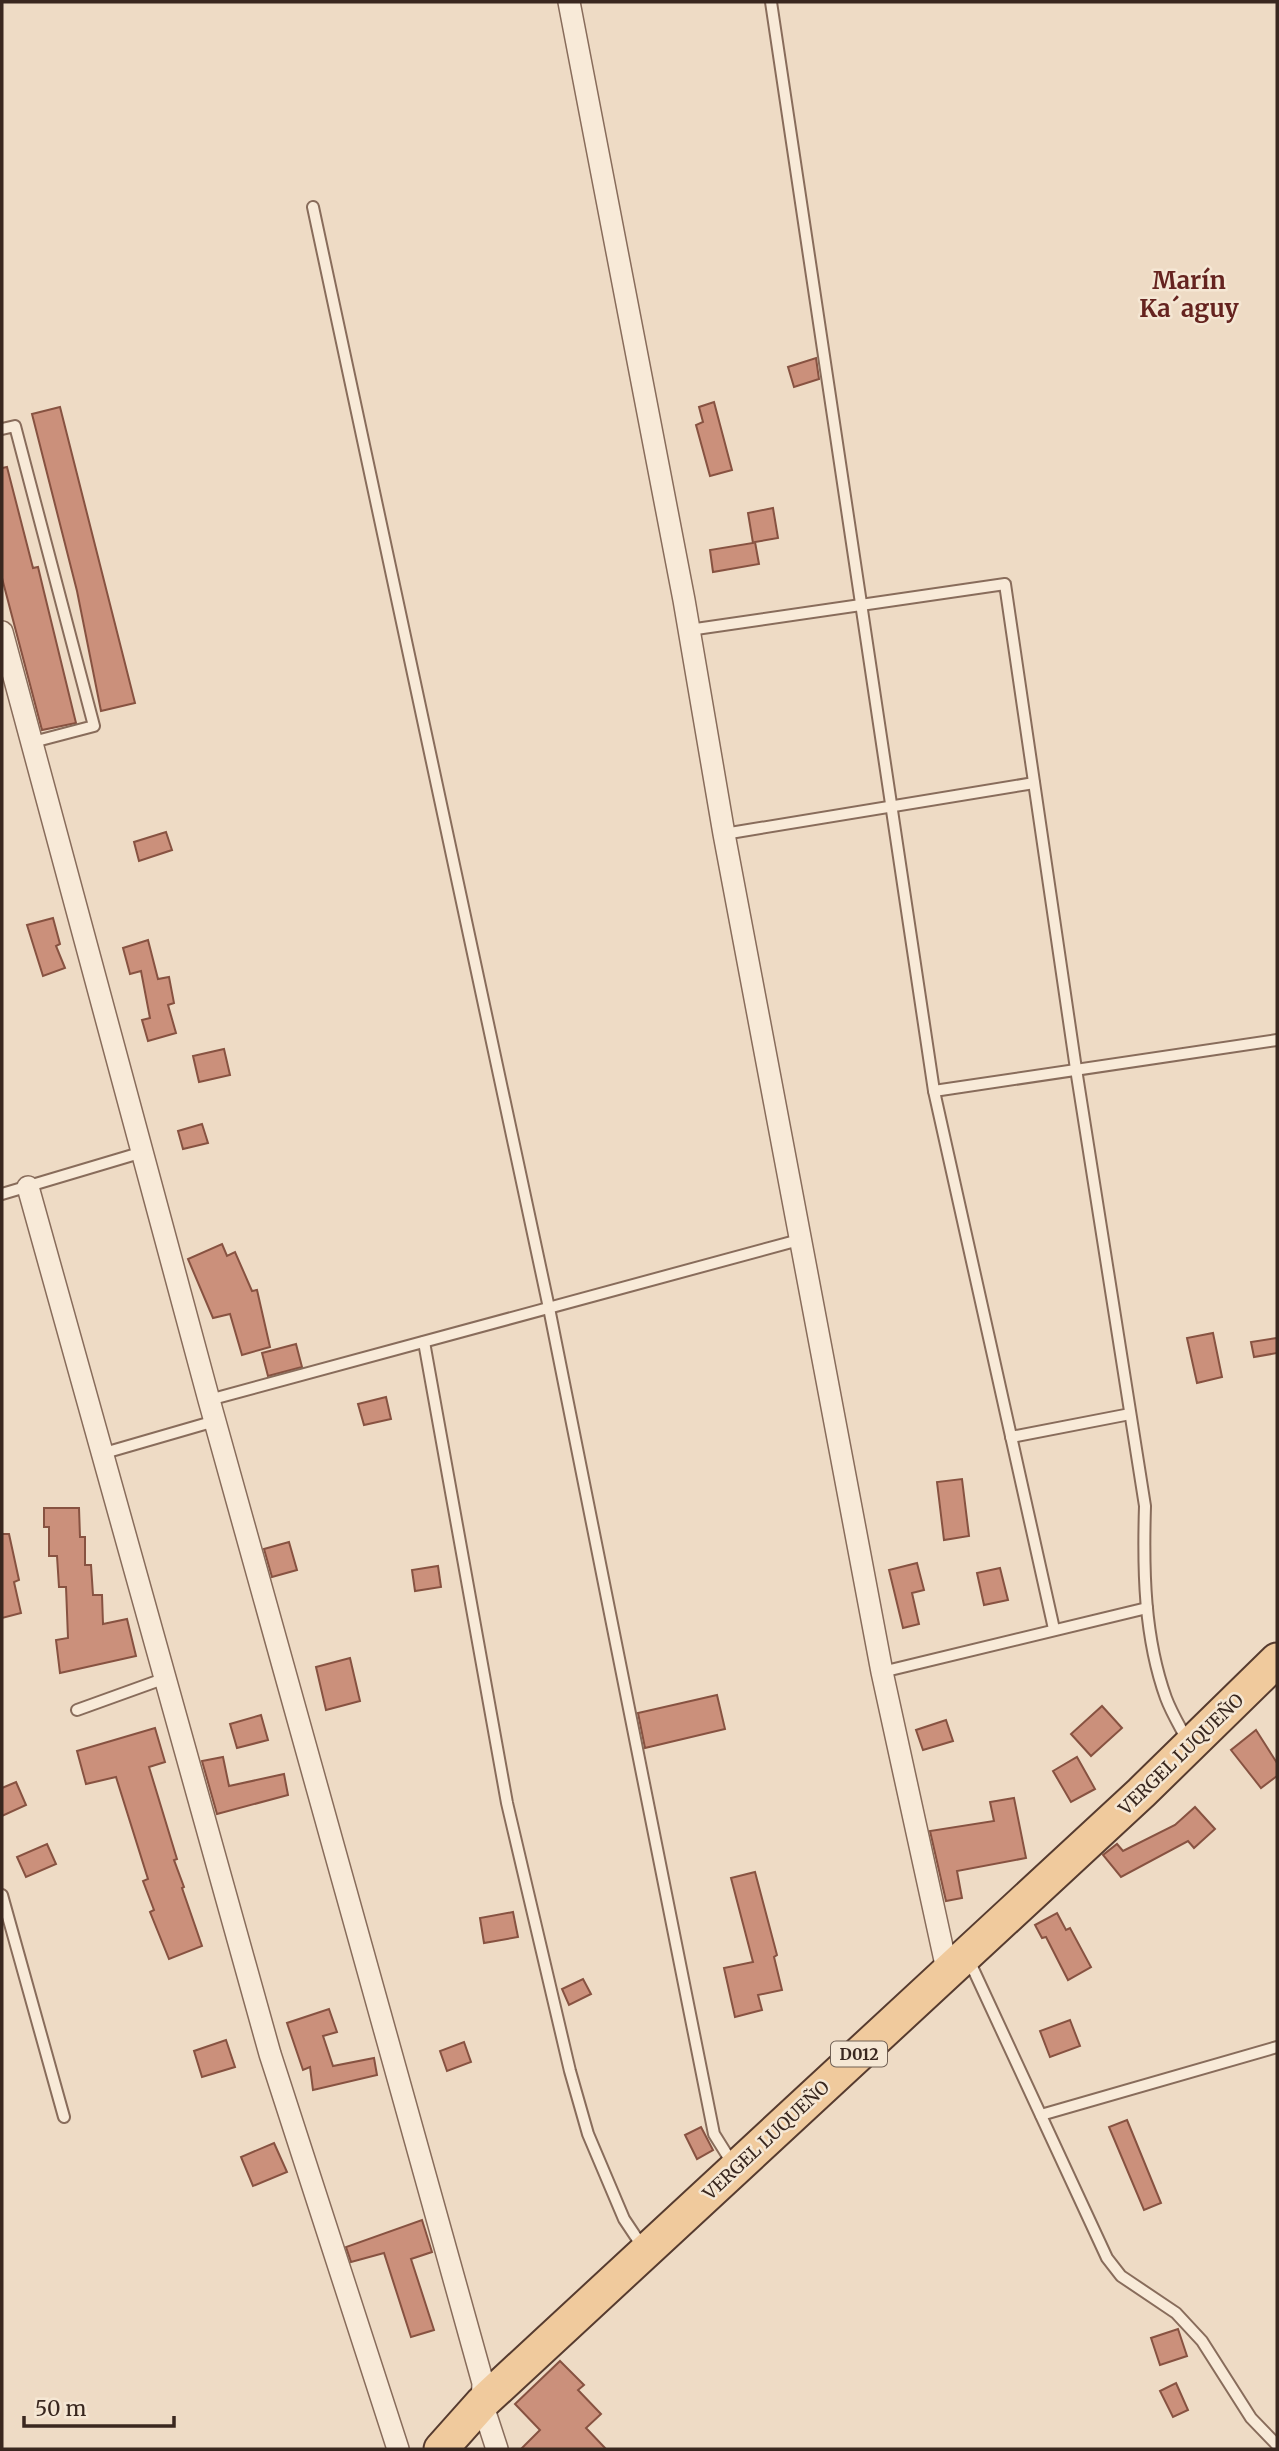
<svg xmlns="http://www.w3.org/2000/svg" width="1279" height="2451" viewBox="0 0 1279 2451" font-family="Merriweather,serif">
<rect width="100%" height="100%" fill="#eedbc5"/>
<g fill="#cb907b" stroke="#875241" stroke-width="2">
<polygon points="816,358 819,379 794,387 788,367"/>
<polygon points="714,402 732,470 710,476 696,425 703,422 699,407"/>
<polygon points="60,407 135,703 101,711 77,591 32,414"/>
<polygon points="7,467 33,568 38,567 44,592 76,723 42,730 2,578 2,468"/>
<polygon points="773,508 778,538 755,542 759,564 713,572 710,550 753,543 748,513"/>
<polygon points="166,832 172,850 139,861 134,842"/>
<polygon points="53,918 60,944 56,946 65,968 43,976 27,925"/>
<polygon points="148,940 158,979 169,977 174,1003 168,1005 176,1033 148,1041 142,1020 150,1018 141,971 130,974 123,948"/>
<polygon points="224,1049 230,1075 199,1082 193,1056"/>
<polygon points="202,1124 208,1143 183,1149 178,1131"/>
<polygon points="222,1244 227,1256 235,1252 252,1291 257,1290 270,1347 242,1355 230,1314 213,1318 188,1259"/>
<polygon points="1213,1333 1222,1377 1197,1383 1187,1338"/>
<polygon points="1277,1338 1277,1353 1254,1357 1251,1342"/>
<polygon points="296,1344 302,1367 268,1376 262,1353"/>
<polygon points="386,1397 391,1419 364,1425 358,1404"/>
<polygon points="962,1479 969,1536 944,1540 937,1482"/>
<polygon points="44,1508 79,1508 80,1537 85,1537 85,1565 91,1565 93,1595 102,1595 103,1624 127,1619 136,1656 60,1673 56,1640 68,1638 66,1587 59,1587 57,1556 49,1556 49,1527 44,1527"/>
<polygon points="2,1534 9,1534 19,1580 14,1582 21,1613 2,1618"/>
<polygon points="289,1542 297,1570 272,1577 264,1549"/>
<polygon points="917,1563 924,1590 912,1593 919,1624 903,1628 889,1570"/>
<polygon points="438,1566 441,1587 415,1591 412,1570"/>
<polygon points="1000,1568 1008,1600 984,1605 977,1573"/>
<polygon points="350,1658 360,1701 326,1710 316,1667"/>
<polygon points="717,1695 725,1729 645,1748 638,1713"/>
<polygon points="1102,1706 1122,1728 1091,1756 1071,1734"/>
<polygon points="261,1715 268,1740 237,1748 230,1724"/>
<polygon points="946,1720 953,1741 923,1750 916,1730"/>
<polygon points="155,1728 165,1762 149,1767 177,1859 174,1860 184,1887 182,1888 202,1946 169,1959 150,1912 154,1910 143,1881 148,1879 116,1777 86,1784 77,1751"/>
<polygon points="1256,1730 1277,1763 1277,1776 1261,1788 1231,1750"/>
<polygon points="223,1757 229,1786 284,1774 288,1795 217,1814 202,1761"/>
<polygon points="1077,1757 1095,1789 1071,1802 1053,1771"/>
<polygon points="16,1782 26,1805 2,1816 2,1788"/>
<polygon points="1014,1798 1026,1858 957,1871 962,1898 946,1901 930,1831 994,1821 990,1802"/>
<polygon points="1195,1807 1215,1829 1194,1848 1188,1841 1121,1877 1103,1855 1117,1844 1123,1851 1175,1825"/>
<polygon points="47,1844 56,1864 26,1877 17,1857"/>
<polygon points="755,1872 777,1955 774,1957 782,1990 758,1995 762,2010 735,2017 724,1968 753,1962 731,1878"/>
<polygon points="513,1912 518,1937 484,1943 480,1918"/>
<polygon points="1057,1913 1066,1930 1070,1928 1091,1967 1068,1980 1046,1937 1042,1938 1035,1925"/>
<polygon points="583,1979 591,1994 569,2005 562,1989"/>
<polygon points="329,2009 337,2032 323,2036 333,2066 374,2058 377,2075 313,2090 310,2067 303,2070 287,2023"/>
<polygon points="1070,2020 1080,2046 1050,2057 1040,2031"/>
<polygon points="226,2040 235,2067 202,2077 194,2051"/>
<polygon points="464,2042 471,2062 447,2071 440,2051"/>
<polygon points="1127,2120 1161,2203 1144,2210 1109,2127"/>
<polygon points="701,2127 713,2150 697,2159 685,2135"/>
<polygon points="274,2143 287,2172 253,2186 241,2157"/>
<polygon points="422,2220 432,2252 411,2259 434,2330 411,2337 384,2253 351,2262 346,2247"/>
<polygon points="1178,2329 1187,2356 1160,2365 1151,2338"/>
<polygon points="560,2361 584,2385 578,2390 601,2414 586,2428 606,2449 521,2449 540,2430 515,2404"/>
<polygon points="1176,2383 1188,2410 1173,2417 1160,2391"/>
</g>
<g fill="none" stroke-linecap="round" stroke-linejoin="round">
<g stroke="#886c5b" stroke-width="14">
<g id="lane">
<polyline points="771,2 934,1091 1054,1629"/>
<polyline points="313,207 549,1308 714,2134 734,2166"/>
<polyline points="2,429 15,426 94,726 33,742"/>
<path d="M 689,630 L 1005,584 L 1076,1069 L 1145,1506 C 1143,1570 1144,1637 1166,1698 C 1172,1714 1181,1728 1188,1742"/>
<polyline points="724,834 1034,783"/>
<polyline points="934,1091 1277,1040"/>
<polyline points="2,1194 143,1152"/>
<polyline points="424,1342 507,1803 570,2071 588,2134 624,2219 644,2249"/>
<polyline points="209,1400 799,1240"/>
<polyline points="1011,1437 1130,1414"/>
<polyline points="101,1454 215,1421"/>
<polyline points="882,1672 1147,1608"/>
<polyline points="77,1710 163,1679"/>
<polyline points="2,1895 64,2117"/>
<polyline points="968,1958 1107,2258 1121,2276 1176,2313 1202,2341 1251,2418 1277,2445"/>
<polyline points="1041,2115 1277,2047"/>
</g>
</g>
<g stroke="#886c5b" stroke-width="24">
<g id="street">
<polyline points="569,2 684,600 724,834 882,1672 948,1974"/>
<polyline points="2,632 209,1400 483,2383 482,2403 497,2449"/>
<polyline points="28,1187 270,2054 398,2449"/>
</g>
</g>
<g stroke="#563b2f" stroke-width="37">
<polyline id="primary" points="441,2449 482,2403 1141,1793 1277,1660"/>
</g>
<use href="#lane" stroke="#f8ead8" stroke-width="10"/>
<use href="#street" stroke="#f8ead8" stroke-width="21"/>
<use href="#primary" stroke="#f0ca9d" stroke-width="33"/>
</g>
<g text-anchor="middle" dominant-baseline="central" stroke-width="5" stroke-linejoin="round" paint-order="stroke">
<rect fill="#f5e7d4" stroke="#716155" stroke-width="2" x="831" y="2041.5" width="56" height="25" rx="5"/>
<g font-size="16" font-weight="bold" fill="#39271f">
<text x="859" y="2054">D012</text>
</g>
<g font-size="18" fill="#39271f" stroke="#f5e7d4">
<text transform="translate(1181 1754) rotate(-44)">VERGEL LUQUEÑO</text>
<text transform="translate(766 2140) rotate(-43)">VERGEL LUQUEÑO</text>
</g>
<g font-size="24" font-weight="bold" fill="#65231f" stroke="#f5e7d4">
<text x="1189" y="280">Marín<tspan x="1189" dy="28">Ka´aguy</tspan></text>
</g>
</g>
<rect width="1279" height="2451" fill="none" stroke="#39271f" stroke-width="7"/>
<path d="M24 2416v10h150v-10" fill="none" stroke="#39271f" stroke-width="3.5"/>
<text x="35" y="2416" font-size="21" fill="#39271f" stroke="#f5e7d4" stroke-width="5" paint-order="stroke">50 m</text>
</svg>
